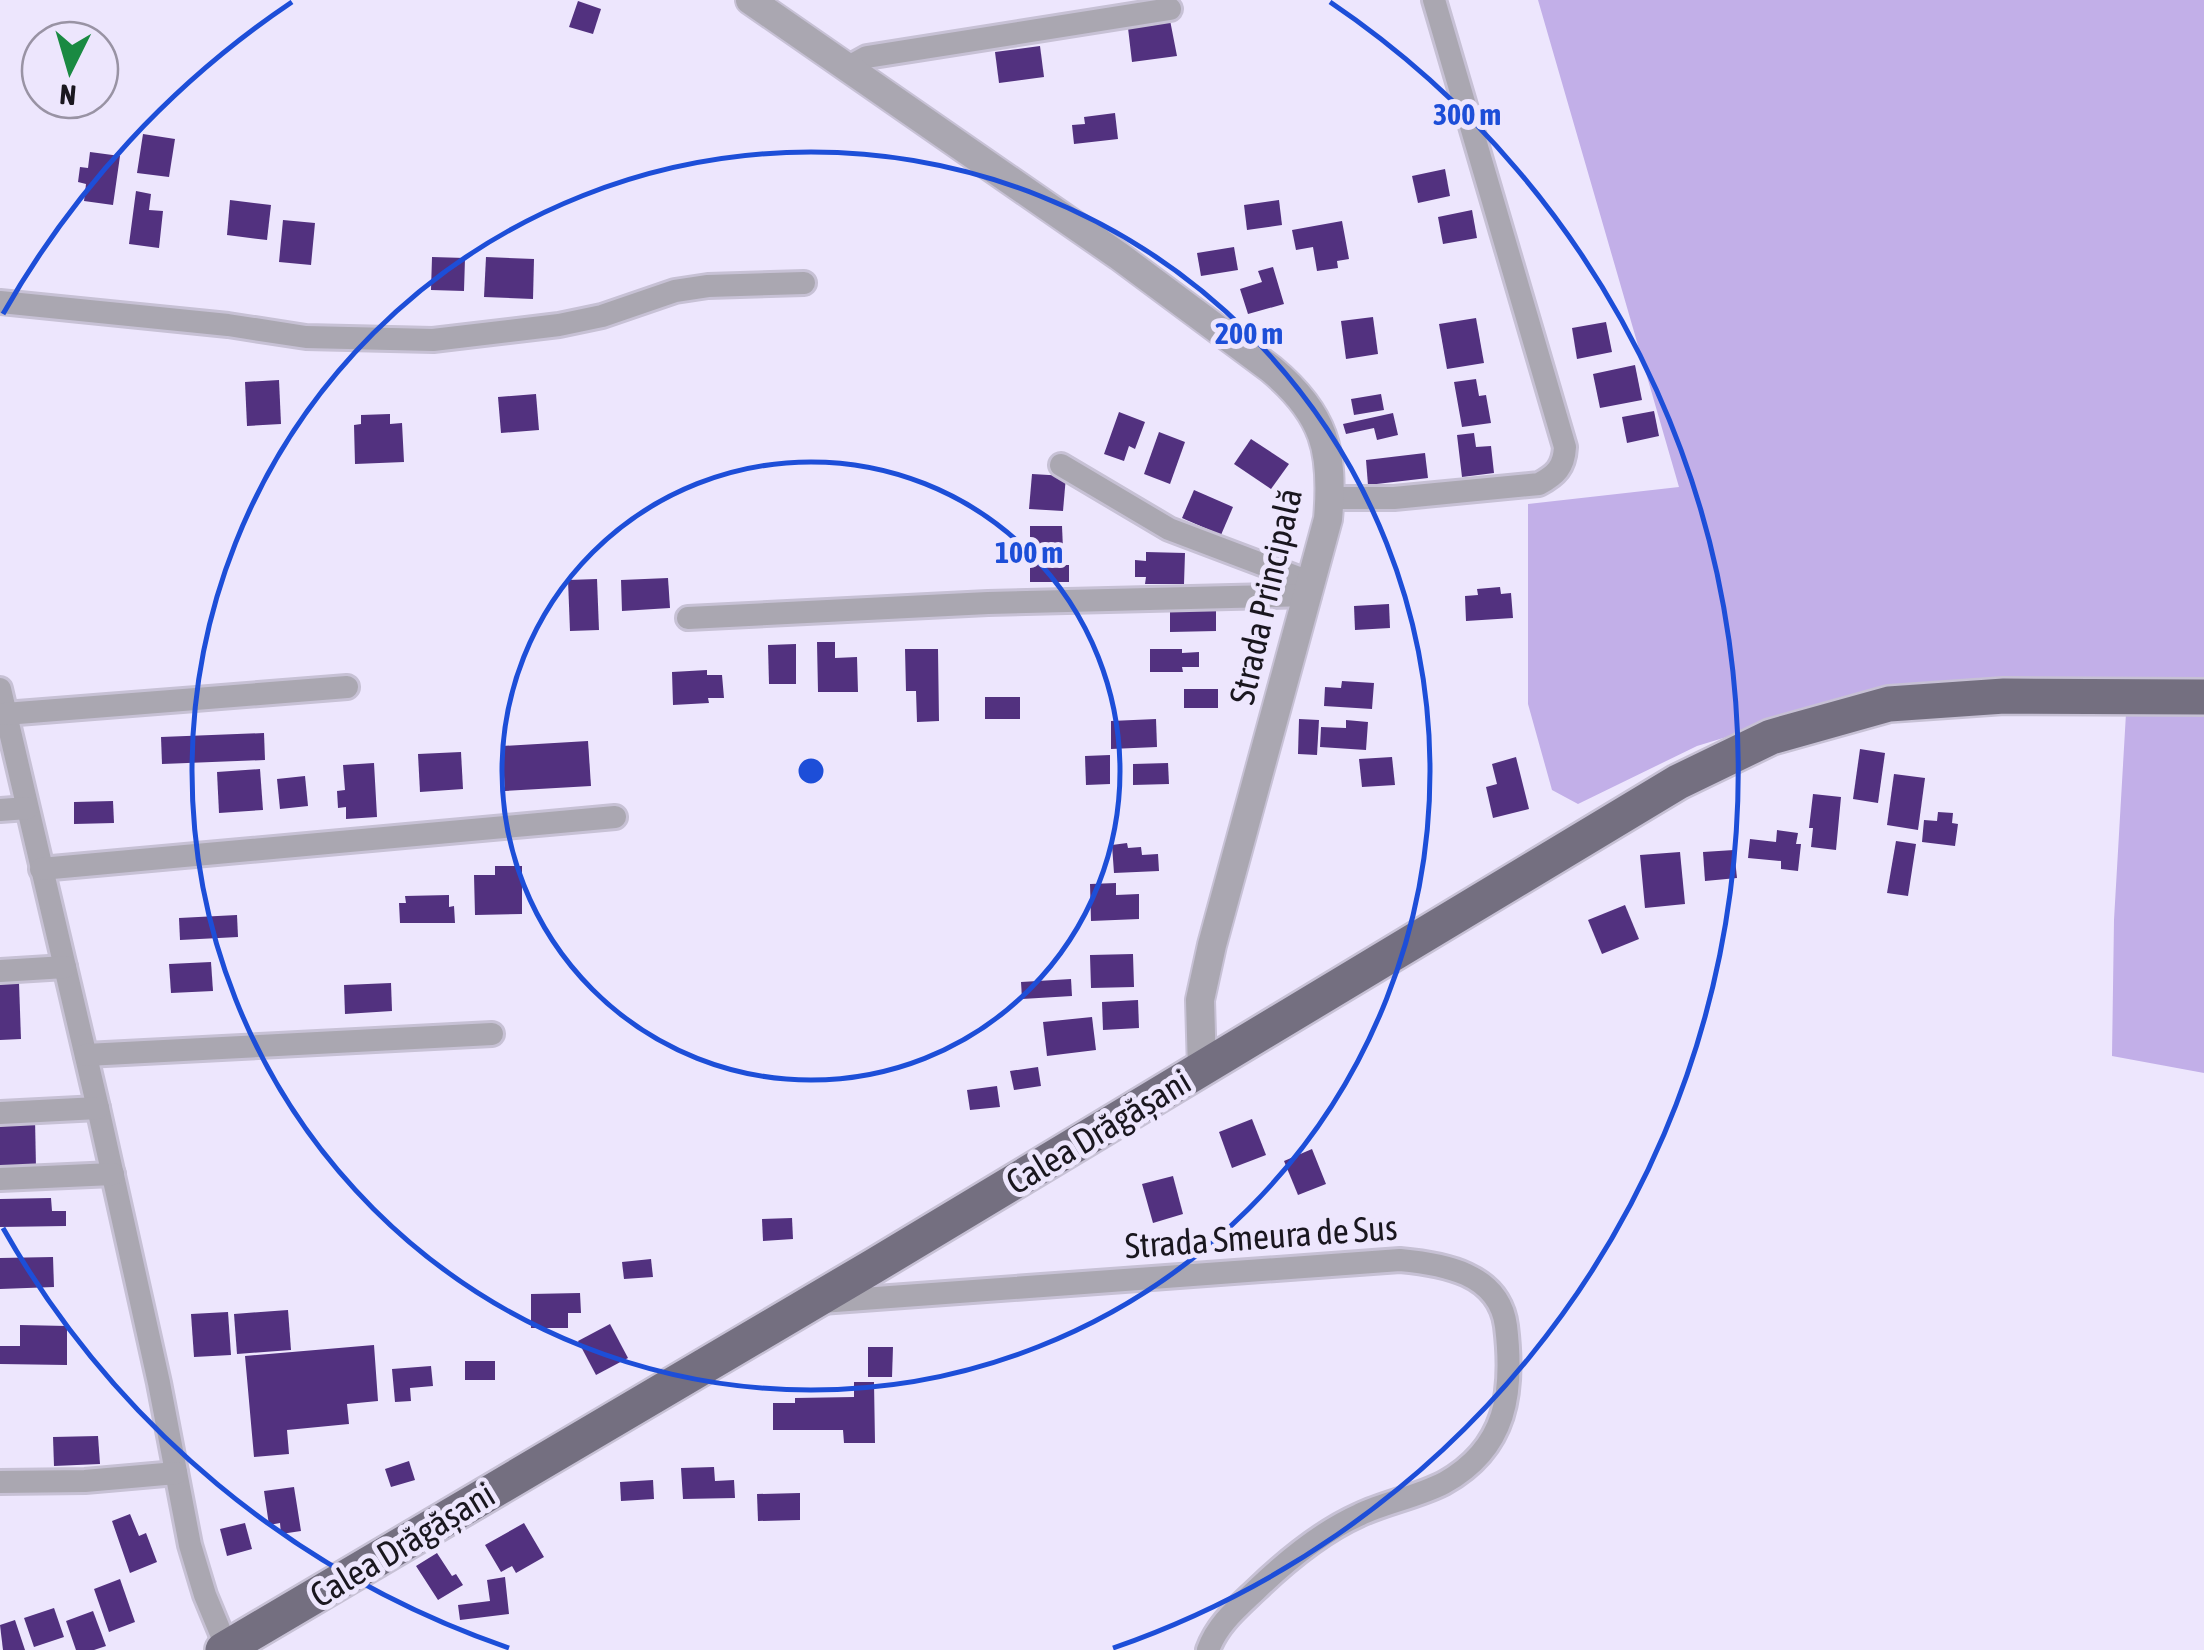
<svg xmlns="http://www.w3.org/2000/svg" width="2204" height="1650" viewBox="0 0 2204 1650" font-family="'Asap Condensed',sans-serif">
<rect width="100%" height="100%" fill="#ede6fd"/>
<polygon fill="#c2afe8" points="1538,0 2204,0 2204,1073 2112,1056 2114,920 2128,679 1875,692 1697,746 1578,804 1552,790 1528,704 1528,504 1679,487"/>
<g fill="#52317f">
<polygon points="578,1 601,9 593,34 569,27"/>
<polygon points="1169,15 1177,56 1132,62 1128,28 1154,25 1153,17"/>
<polygon points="1040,46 1044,77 999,83 995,52"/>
<polygon points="1115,113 1118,139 1074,144 1072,125 1085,124 1084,117"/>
<polygon points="143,134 175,139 169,177 137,173"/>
<polygon points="90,152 120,156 113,205 84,201 86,184 78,182 80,167 88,168"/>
<polygon points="1445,169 1450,196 1418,203 1412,176"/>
<polygon points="136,191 151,194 149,210 163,211 159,248 129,244"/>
<polygon points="230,200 271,205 267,240 227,235"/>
<polygon points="1279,200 1282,225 1247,230 1244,205"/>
<polygon points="1472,210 1477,238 1443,244 1438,217"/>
<polygon points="283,220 315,223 311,265 279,262"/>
<polygon points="1342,221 1349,259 1337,261 1338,268 1317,271 1313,247 1296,250 1292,230"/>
<polygon points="1234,247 1238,270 1201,276 1197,253"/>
<polygon points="432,257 465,258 464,291 431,290"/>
<polygon points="486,257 534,259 533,299 484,297"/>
<polygon points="1273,267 1284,304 1248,314 1240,289 1262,282 1258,271"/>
<polygon points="1373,317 1378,354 1346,359 1341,321"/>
<polygon points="1476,318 1484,363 1447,369 1439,324"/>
<polygon points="1606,322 1612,352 1577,359 1572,328"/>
<polygon points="1635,365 1642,400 1600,408 1593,374"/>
<polygon points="1476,379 1479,396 1486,395 1491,423 1462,427 1454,382"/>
<polygon points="279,380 281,424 247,426 245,382"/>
<polygon points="536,394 539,430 501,433 498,397"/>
<polygon points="1381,394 1384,410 1354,415 1351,399"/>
<polygon points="1654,411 1659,436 1627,443 1622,417"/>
<polygon points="1119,412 1145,422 1135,449 1129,446 1124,461 1104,454"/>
<polygon points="1393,413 1398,435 1377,440 1374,428 1346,434 1343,424"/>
<polygon points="390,414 390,424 402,423 404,462 355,464 354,425 361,424 361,415"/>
<polygon points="1159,432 1185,442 1170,484 1144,474"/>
<polygon points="1474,433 1476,447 1491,446 1494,473 1462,477 1457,435"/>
<polygon points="1251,439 1289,464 1271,489 1234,464"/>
<polygon points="1425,453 1428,478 1368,485 1366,460"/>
<polygon points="1032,474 1066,476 1063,511 1029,509"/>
<polygon points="1194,490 1233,507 1221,535 1182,518"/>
<polygon points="1030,526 1062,526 1063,549 1030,550"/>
<polygon points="1146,552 1185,553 1184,584 1145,584 1146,577 1135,577 1135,560 1146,561"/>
<polygon points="1030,554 1062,554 1062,565 1069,565 1069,582 1030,582"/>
<polygon points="668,578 670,608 622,611 621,580"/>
<polygon points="597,579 599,630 570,631 568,580"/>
<polygon points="1500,587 1501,594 1511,593 1513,618 1466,621 1465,596 1478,595 1477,589"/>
<polygon points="1389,604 1390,628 1355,630 1354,606"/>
<polygon points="1216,607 1216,631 1170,632 1170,608"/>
<polygon points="817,642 835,642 835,658 857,657 858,692 818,692"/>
<polygon points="796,644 796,684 769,684 768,645"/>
<polygon points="905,649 938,649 939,721 917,722 916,691 906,691"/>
<polygon points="1150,649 1182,649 1182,653 1199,652 1199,667 1182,667 1183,672 1150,672"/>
<polygon points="707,670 707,675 722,675 724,698 708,698 709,703 673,705 672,672"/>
<polygon points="1342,681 1374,683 1372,709 1324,706 1325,687 1341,688"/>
<rect x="1184" y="689" width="34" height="19"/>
<rect x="985" y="697" width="35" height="22"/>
<polygon points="1156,719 1157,747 1111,749 1111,721"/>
<polygon points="1299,719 1319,720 1317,755 1298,754"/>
<polygon points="1346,720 1368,722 1366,750 1320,747 1321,727 1346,728"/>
<polygon points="264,733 265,760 162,764 161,737"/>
<polygon points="588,741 591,786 505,791 502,746"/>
<polygon points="1860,749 1885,753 1878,803 1853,799"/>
<polygon points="461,752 463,789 420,792 418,754"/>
<polygon points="1110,755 1110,784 1086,785 1085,756"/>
<polygon points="1392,757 1395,785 1362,787 1359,759"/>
<polygon points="1516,757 1529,809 1493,818 1486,787 1497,784 1492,764"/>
<polygon points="374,763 377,817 346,819 346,807 338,808 337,791 345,790 343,765"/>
<polygon points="1168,763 1169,784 1133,785 1133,764"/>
<polygon points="260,769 263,810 219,813 217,772"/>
<polygon points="1894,774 1925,778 1918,830 1887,825"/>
<polygon points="305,776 308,806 280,809 277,779"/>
<polygon points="1813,794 1841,797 1836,850 1811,847 1813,828 1809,828"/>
<polygon points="113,801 114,823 74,824 74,802"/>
<polygon points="1938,812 1953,813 1952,823 1958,824 1955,846 1922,842 1924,820 1937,821"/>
<polygon points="1777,830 1798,833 1796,844 1801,844 1798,871 1781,869 1781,861 1748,858 1750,839 1776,842"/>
<polygon points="1896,841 1916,844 1908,896 1887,893"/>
<polygon points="1127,843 1128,848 1141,847 1142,855 1158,854 1159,871 1114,873 1112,845"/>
<polygon points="1734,850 1737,878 1705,881 1703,852"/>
<polygon points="1680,852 1685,904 1645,908 1640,855"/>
<polygon points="495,866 522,866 522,914 475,915 474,875 495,875"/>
<polygon points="1116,883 1116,895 1139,894 1139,919 1091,921 1090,884"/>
<polygon points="449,895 449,907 454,906 455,923 400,923 399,903 406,903 405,896"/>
<polygon points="1625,905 1639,939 1602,954 1588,920"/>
<polygon points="237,915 238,937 180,940 179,918"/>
<polygon points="1133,954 1134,987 1091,988 1090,955"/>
<polygon points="211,962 213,991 171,993 169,964"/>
<polygon points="1071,979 1072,996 1022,999 1021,982"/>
<polygon points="0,983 19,983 21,1039 0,1040"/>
<polygon points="391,983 392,1011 345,1014 344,985"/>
<polygon points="1138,1000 1139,1028 1103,1030 1102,1002"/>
<polygon points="1092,1017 1096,1050 1047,1056 1043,1022"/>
<polygon points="1038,1067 1041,1086 1014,1090 1010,1071"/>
<polygon points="997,1086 1000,1107 970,1110 967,1090"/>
<polygon points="35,1119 36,1168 0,1169 0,1120"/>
<polygon points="1252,1119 1266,1155 1232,1168 1219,1132"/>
<polygon points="1312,1149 1326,1184 1298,1195 1284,1161"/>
<polygon points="1173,1176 1183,1214 1153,1223 1142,1184"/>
<polygon points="51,1198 52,1211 66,1211 66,1226 0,1227 0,1199"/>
<polygon points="792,1218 793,1239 763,1241 762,1219"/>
<polygon points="53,1257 54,1287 0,1289 0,1258"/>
<polygon points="651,1259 653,1277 624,1279 622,1262"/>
<polygon points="580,1293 581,1313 568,1313 568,1328 531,1328 531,1294"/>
<polygon points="288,1310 291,1350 237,1354 234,1314"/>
<polygon points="228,1312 231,1355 194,1357 191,1314"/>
<polygon points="610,1324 628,1358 596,1375 578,1341"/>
<polygon points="20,1325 67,1326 67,1365 0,1364 0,1346 20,1346"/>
<polygon points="374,1345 378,1401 347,1404 349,1424 287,1430 289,1454 254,1457 245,1356"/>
<polygon points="868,1347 893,1347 892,1377 868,1377"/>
<rect x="465" y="1361" width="30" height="19"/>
<polygon points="431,1366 433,1386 410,1388 411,1401 395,1402 392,1369"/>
<polygon points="854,1382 874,1382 875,1443 844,1443 843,1430 773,1430 773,1403 795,1403 795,1398 854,1397"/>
<polygon points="98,1436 100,1464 54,1466 53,1437"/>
<polygon points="409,1461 415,1480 391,1487 385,1469"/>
<polygon points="714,1467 715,1481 734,1480 735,1498 683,1499 681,1468"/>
<polygon points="653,1480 654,1499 621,1501 620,1482"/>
<polygon points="294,1487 301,1531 281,1534 280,1523 269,1525 264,1491"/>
<polygon points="800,1493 800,1520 758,1521 757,1494"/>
<polygon points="130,1514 139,1536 146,1533 157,1562 130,1573 112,1521"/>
<polygon points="245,1523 252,1549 227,1556 220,1529"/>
<polygon points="524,1523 544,1557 516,1573 512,1566 501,1572 485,1545"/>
<polygon points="437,1553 452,1576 456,1574 463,1585 438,1600 416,1566"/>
<polygon points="505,1577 509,1614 460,1620 458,1605 490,1601 487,1580"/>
<polygon points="120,1579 135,1622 109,1632 94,1589"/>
<polygon points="54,1608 64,1637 34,1647 24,1618"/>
<polygon points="93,1611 106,1646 94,1650 76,1650 66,1621"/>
<polygon points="15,1620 25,1650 3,1650 0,1625"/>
</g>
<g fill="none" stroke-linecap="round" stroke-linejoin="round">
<g stroke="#c7c1d5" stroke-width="28">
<g id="minor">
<polyline points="847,68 867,57 1170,9"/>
<polyline points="0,302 228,325 306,337 433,340 559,325 602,316 675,291 708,286 804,283"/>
<polyline points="1061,465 1169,529 1312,583"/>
<path d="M 1330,498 L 1394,498 L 1539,484 C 1556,475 1564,467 1565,447 L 1434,0"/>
<polyline points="688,618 988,603 1309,595"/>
<polyline points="0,689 98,1108 159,1383 190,1545 205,1595 227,1648"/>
<polyline points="5,714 347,687"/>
<polyline points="0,810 27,808"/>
<polyline points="41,869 615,817"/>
<polyline points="0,971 65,967"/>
<polyline points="86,1055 492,1034"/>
<polyline points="0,1113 98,1108"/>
<polyline points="0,1179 113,1174"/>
<path d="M 821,1302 L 1400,1260 C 1443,1264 1499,1273 1506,1326 C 1514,1392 1507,1448 1444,1483 C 1417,1497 1386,1502 1359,1515 C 1321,1532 1284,1563 1255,1591 C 1236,1609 1217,1625 1208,1650"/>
<polyline points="0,1482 85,1481 176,1473"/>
</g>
</g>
<g stroke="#c7c1d5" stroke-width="32">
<path id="tertiary" d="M 750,0 L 1119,256 L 1271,369 C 1325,414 1334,451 1328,519 L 1212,945 L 1200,1000 L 1202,1069"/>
</g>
<g stroke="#c7c1d5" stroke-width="40">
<polyline id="primary" points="223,1650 874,1266 1678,782 1771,737 1889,704 2004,696 2204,697"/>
</g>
<use href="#minor" stroke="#aaa7b1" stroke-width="22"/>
<use href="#tertiary" stroke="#aaa7b1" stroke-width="28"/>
<use href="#primary" stroke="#746f80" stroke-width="35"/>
</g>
<g fill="none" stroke="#1d4ed8" stroke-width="5">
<circle cx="811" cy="771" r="309"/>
<circle cx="811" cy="771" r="619"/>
<path d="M509 1648A928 928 0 0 1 3 1228M3 314A928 928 0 0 1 292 2M1330 2A928 928 0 0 1 1113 1648"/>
</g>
<g text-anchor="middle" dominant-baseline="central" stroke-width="10" stroke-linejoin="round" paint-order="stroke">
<g font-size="35" fill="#1a171f" stroke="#ede6fd">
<text transform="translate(1265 596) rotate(-77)">Strada Principală</text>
<text transform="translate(1098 1131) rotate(-31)">Calea Drăgășani</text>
<text transform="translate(1261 1236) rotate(-4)">Strada Smeura de Sus</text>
<text transform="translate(402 1544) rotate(-31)">Calea Drăgășani</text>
</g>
</g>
<circle cx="811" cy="771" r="15" fill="#1d4ed8" stroke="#ede6fd" stroke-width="5"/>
<g font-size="30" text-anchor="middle" font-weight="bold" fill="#1d4ed8" stroke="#ede6fd" stroke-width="10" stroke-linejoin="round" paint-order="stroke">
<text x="1467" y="125">300 m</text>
<text x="1249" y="344">200 m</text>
<text x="1029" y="563">100 m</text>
</g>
<g transform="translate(70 70) rotate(185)"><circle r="48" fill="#ede6fd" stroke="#9993a4" stroke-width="2.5"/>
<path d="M0-8L18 38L0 25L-18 38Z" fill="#1a8a42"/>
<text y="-15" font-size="28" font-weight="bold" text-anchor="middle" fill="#1a171f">N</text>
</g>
</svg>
